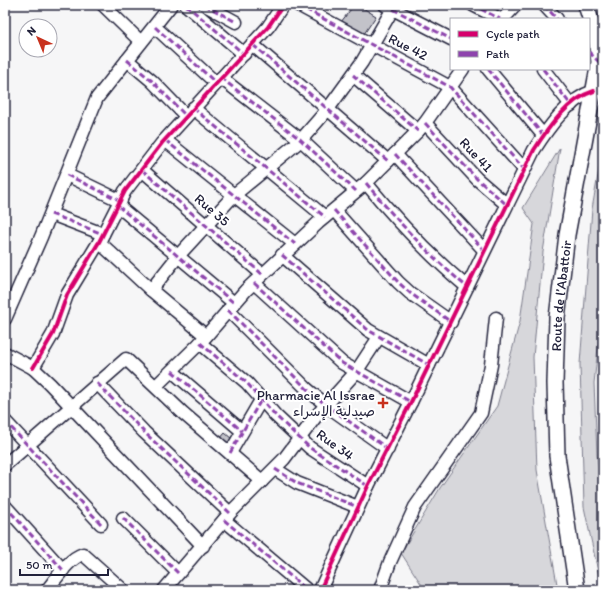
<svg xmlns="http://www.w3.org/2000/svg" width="608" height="595" viewBox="0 0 608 595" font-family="Itim,'Playpen Sans Arabic',sans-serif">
<rect width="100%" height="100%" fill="#f6f6f7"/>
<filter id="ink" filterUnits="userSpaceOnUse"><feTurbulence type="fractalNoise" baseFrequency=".025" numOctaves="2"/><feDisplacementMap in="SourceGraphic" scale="8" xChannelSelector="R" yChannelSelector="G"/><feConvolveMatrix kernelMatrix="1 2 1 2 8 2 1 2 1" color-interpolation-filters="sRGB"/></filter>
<g filter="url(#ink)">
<g fill="#d7d7db" stroke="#7c7c8b">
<polygon points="603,147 603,304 594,383 597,455 603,505 602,590 584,507 580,364 592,209"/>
<polygon points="560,148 543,252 533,357 537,470 558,590 425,590 401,553 440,488 497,406 520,321 534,224 523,208"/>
</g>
<g fill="#c2c2c9" stroke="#22223b">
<polygon points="354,5 358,5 376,16 364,34 341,22"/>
<polygon points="225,433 232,439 225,446 219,440"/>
</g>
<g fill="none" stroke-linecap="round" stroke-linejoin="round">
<g stroke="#22223b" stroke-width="15">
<g id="minor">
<polyline points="103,5 141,42"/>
<polyline points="186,5 244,54"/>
<polyline points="205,5 236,22"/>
<polyline points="298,5 450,87 524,169"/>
<polyline points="385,5 451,39"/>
<polyline points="473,5 500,19"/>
<polyline points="544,5 557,19"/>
<polyline points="503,19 516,5"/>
<polyline points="155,27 216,83"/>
<polyline points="253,45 388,161"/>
<polyline points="127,60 152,81 186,116"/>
<polyline points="488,69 543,135"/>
<polyline points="543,69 571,105"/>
<polyline points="353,75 418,131"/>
<polyline points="221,78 301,140 356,191"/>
<polyline points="193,108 325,217"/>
<polyline points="425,123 477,179 506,204"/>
<polyline points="165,140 295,244"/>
<polyline points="395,154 484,250"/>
<polyline points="142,170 262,274"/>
<polyline points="67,175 121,201"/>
<path d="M 366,183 C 398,222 429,255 467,287"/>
<polyline points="118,206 234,303"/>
<polyline points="334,210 398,282 410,293 451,322"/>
<polyline points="51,214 103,234"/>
<polyline points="99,242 151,290 206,336"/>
<polyline points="282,255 368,330 429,365"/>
<polyline points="254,283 342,363 411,402"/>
<polyline points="151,290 178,256 234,195 301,140 328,109 362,62 395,5"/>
<polyline points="228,310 307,389 326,405 388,449"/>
<polyline points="5,319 41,237 97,98 171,5"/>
<polyline points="200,343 247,383 276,416 310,448 368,486"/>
<polyline points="5,353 33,368 50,384 203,546"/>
<polyline points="33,368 53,334 67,295 99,242 125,191 162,143 268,27 283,5"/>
<polyline points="172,371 242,431"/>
<polyline points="97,383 144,432 230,513"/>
<polyline points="156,386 200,343 246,290 318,223 366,183 418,131 425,123 463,69"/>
<polyline points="5,421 101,524"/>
<polyline points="230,453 261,400"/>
<polyline points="5,465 126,359 183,413 262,481"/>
<polyline points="275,469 297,483 358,507"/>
<polyline points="5,506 63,570"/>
<polyline points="123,518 178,573"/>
<polyline points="224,520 307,590"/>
<path d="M 47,590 C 57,578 68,559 83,554 L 123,590"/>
<polyline points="164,590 230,513 284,459 317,415 356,372 379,337"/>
<path d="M 320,590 L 368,486 L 411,402 L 534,150 C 548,128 568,99 594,91"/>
<polyline points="380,590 390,562 415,507 481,413 491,365 496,318"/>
</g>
</g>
<g stroke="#22223b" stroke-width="18">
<g id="major">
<path id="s1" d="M 577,590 L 557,456 L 555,383 L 557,318 L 567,235 L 599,62 L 596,37 L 586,5"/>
</g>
</g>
<use href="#minor" stroke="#fff" stroke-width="12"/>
<use href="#major" stroke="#fff" stroke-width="15"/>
<g stroke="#8e44ad" stroke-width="3" stroke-dasharray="6 3" stroke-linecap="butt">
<polyline points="186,5 244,54"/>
<polyline points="205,5 236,22"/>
<polyline points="298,5 450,87 524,169"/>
<polyline points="385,5 451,39"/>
<polyline points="473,5 500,19"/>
<polyline points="544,5 557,19"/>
<polyline points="155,27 216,83"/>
<polyline points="253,45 388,161"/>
<polyline points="589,52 599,62"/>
<polyline points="127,60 152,81 186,116"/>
<polyline points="488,69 543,135"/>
<polyline points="543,69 571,105"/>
<polyline points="353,75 418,131"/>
<polyline points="221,78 301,140 356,191"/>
<polyline points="193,108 325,217"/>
<polyline points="425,123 477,179 506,204"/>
<polyline points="165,140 295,244"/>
<polyline points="395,154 484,250"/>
<polyline points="142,170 262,274"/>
<polyline points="67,175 121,201"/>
<path d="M 366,183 C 398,222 429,255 467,287"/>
<polyline points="118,206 234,303"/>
<polyline points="334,210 398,282 410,293 451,322"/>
<polyline points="51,214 103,234"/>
<polyline points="282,255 368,330 429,365"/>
<polyline points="254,283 342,363 411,402"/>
<polyline points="228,310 307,389 326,405 388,449"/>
<polyline points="200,343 247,383 276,416 310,448 368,486"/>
<polyline points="172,371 242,431"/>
<polyline points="97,383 144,432 230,513"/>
<polyline points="5,421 101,524"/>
<polyline points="230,453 261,400"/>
<polyline points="275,469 297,483 358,507"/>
<polyline points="5,506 63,570"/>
<polyline points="123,518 178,573"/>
<polyline points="224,520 307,590"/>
<polyline points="165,588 168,590"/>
</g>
<g stroke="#fff" stroke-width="6">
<g id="cycleway">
<polyline points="33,368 53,334 67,295 99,242 125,191 162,143 268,27 283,5"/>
<path d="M 320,590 L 368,486 L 411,402 L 534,150 C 548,128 568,99 594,91"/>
</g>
</g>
<use href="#cycleway" stroke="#d6006c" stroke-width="4"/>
</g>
</g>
<path fill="#c8321e" stroke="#fff" stroke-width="1.5" d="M381 397h4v4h4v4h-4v4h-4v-4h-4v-4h4z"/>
<g text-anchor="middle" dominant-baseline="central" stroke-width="4" stroke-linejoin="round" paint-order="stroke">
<g font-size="14" fill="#22223b" stroke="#fff">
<text transform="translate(408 47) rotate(27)">Rue 42</text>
<text transform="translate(476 155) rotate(47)">Rue 41</text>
<text transform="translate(212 210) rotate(41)">Rue 35</text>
<text stroke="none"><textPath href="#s1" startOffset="296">Route de l’Abattoir</textPath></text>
<text transform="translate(335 445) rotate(36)">Rue 34</text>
</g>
<g font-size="14" fill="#22223b" stroke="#fff" text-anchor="end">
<text x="375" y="395">Pharmacie Al Issrae<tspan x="375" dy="16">صيدلية الإسراء</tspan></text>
</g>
</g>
<rect width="608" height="595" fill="none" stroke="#fff" stroke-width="20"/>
<rect x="10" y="10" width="588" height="575" fill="none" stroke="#22223b" stroke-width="1.5" filter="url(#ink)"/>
<rect x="450" y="18" width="140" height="52" fill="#ffffff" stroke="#a7a7b1"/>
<rect x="458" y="31" width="20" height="6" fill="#d6006c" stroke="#a7a7b1"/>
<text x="486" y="38" font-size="12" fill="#22223b">Cycle path</text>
<rect x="458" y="51" width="20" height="6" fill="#8e44ad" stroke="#a7a7b1"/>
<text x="486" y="58" font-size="12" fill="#22223b">Path</text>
<g transform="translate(38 38) rotate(316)"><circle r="19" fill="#ffffff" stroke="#a7a7b1"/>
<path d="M0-3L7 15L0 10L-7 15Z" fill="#c8321e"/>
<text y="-6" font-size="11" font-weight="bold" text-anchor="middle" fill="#22223b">N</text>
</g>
<path d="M20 569v6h88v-6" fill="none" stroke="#22223b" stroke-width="2"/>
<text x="26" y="569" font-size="12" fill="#22223b" stroke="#ffffff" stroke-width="3" paint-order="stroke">50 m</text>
</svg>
